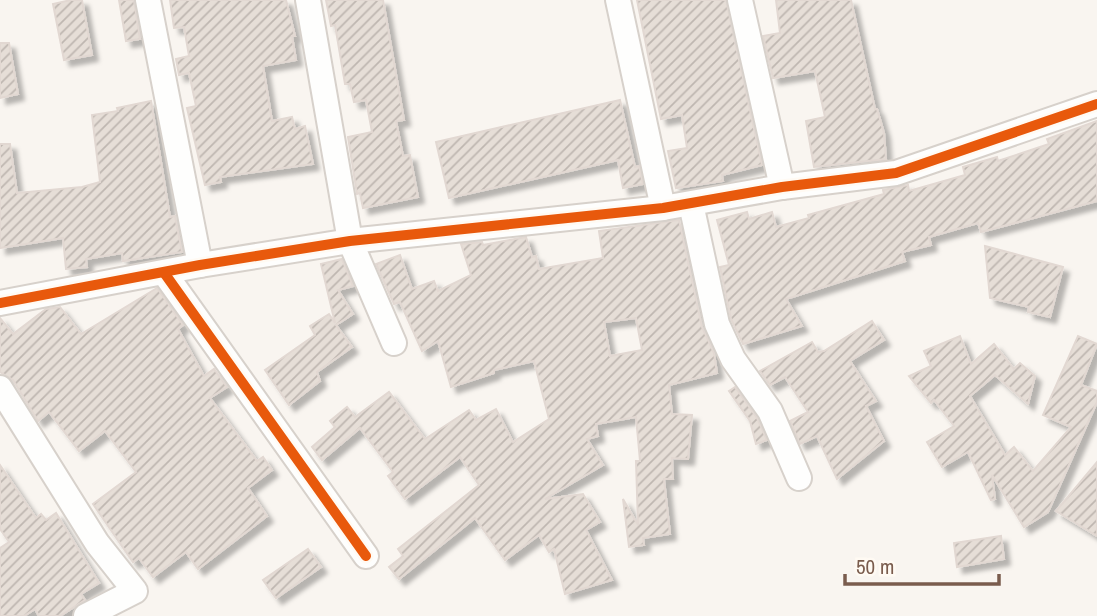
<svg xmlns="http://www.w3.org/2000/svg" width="1097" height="616" viewBox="0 0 1097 616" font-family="'Archivo Narrow',sans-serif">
<defs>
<pattern id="building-hatch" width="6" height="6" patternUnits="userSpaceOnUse" patternTransform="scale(1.75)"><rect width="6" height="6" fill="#e6ded7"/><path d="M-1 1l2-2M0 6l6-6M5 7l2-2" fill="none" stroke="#bfb7b1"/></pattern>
<filter id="shadow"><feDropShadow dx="6" dy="6" stdDeviation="2" flood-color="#0004"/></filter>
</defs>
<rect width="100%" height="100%" fill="#f9f5f0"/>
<g fill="url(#building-hatch)" stroke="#e2d8d2" stroke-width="2" fill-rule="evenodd" filter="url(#shadow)">
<polygon points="71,0 82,0 92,55 64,60 53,4"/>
<polygon points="119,0 134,0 140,39 126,41"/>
<polygon points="170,0 286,0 295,36 292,36 296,60 263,66 272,121 292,117 295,129 305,126 313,164 220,177 221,182 205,185 187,108 196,106 189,73 179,75 176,59 189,56 184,27 174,28"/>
<polygon points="326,0 383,0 404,120 396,121 403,156 410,155 418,197 363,208 360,193 357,194 348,137 372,132 366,100 354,102 350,84 345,84 335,25 331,26"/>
<polygon points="637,0 726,0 762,165 722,175 723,181 676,188 668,151 687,148 682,115 661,119"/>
<polygon points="776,0 851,0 875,109 877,109 884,133 886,159 814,167 806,121 825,117 815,71 773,78 763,36 780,33"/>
<polygon points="0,43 9,43 18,94 0,98"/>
<polygon points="620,100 635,167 639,166 643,184 623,188 618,160 449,198 436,142"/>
<polygon points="151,101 170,217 175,216 182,252 123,261 122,253 86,259 87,267 66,269 63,238 0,248 0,144 10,144 17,193 82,187 100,182 92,115 118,111 117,108"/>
<polygon points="1097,121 1097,201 981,232 978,223 929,237 931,245 902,252 905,261 786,299 802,326 743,344 731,319 720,267 729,265 717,220 747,212 749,219 772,212 776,227 809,218 808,215 884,194 883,190 908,185 909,191 965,175 963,167 997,157 998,161 1049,144 1047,139"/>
<path d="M 679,220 L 702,327 L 714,353 L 717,373 L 669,385 L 672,414 L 692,415 L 688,459 L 672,458 L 673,479 L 664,479 L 670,534 L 643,538 L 644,545 L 629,547 L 623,499 L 638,525 L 636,461 L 640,461 L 636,417 L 596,424 L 598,436 L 587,439 L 603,465 L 545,499 L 583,494 L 600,522 L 586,530 L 612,580 L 565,594 L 554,549 L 549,552 L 539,535 L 505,560 L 475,518 L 399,579 L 389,567 L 403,556 L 398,549 L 479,485 L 460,457 L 405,499 L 388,476 L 393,472 L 360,428 L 322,460 L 312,447 L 335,427 L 330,421 L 347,407 L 355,417 L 389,392 L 425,439 L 469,410 L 476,420 L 496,409 L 513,442 L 549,419 L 534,361 L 494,370 L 494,373 L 451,387 L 438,341 L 422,351 L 400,302 L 394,304 L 376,264 L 400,255 L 412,289 L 434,281 L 438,291 L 471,275 L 461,244 L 482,242 L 483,245 L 526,237 L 532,257 L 536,256 L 539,269 L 603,258 L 599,231 ZM 636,318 L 642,350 L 610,356 L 604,322 Z"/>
<polygon points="985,246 1063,267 1050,317 1028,312 1029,307 990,298"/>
<polygon points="342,259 353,286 338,290 353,314 336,325 352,347 317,372 320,381 289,405 265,370 315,335 310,326 329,314 335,323 321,264"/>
<polygon points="157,288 183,325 178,329 204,376 214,369 227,387 210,398 257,461 263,457 272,470 248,488 267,516 198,569 186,552 153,577 139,558 133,562 93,504 136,472 105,431 79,451 49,412 38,421 13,380 0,372 0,318 13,334 46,309 60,307 81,334"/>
<polygon points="872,321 884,340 850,361 876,401 866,406 884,441 837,479 817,436 800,444 790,421 808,412 785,377 770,385 760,371 812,342 818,352 824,351"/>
<polygon points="960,336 971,364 994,344 1014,369 1020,363 1035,376 1028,404 995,375 970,396 1005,455 1014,447 1033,471 1071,427 1043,415 1078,336 1097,344 1081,385 1097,391 1097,402 1048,512 1024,527 992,475 995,499 991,500 968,452 942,467 927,442 954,426 934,400 931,403 909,376 931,366 924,351"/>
<polygon points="735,387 757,418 767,440 756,444 750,421 729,391"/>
<polygon points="1097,462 1097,536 1056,511"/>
<polygon points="0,465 36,518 41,514 46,520 56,513 99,583 81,594 85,600 60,616 39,616 35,609 24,616 0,616 0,548 9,542 0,529"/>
<polygon points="1001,536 1004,559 957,567 954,543"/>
<polygon points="308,549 321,567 276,598 263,580"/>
</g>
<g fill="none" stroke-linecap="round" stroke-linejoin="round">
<g stroke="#d7d1cb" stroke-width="28">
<g id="minor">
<polyline points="148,0 200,265"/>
<polyline points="308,0 350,241 394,343"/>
<polyline points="618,0 663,208"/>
<polyline points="740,0 782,187"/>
<polyline points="691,204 717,324 733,359 770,411 799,478"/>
<polyline points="165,274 366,556"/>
<polyline points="0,303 200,265 350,241 663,208 782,187 896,173 1097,104"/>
<polyline points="0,388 97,543 135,591 86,616"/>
</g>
</g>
<use href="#minor" stroke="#fefefd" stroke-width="24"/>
<g stroke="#fffaf3" stroke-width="15">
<g id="cycleway">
<polyline points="165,274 366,556"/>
<polyline points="0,303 200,265 350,241 663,208 782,187 896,173 1097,104"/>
</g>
</g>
<use href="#cycleway" stroke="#e8590c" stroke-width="10"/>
</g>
<path d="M845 574v10h154v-10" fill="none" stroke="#7a5c4d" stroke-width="3.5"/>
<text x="856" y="574" font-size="21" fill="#7a5c4d" stroke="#fffaf3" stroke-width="5" paint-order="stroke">50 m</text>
</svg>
